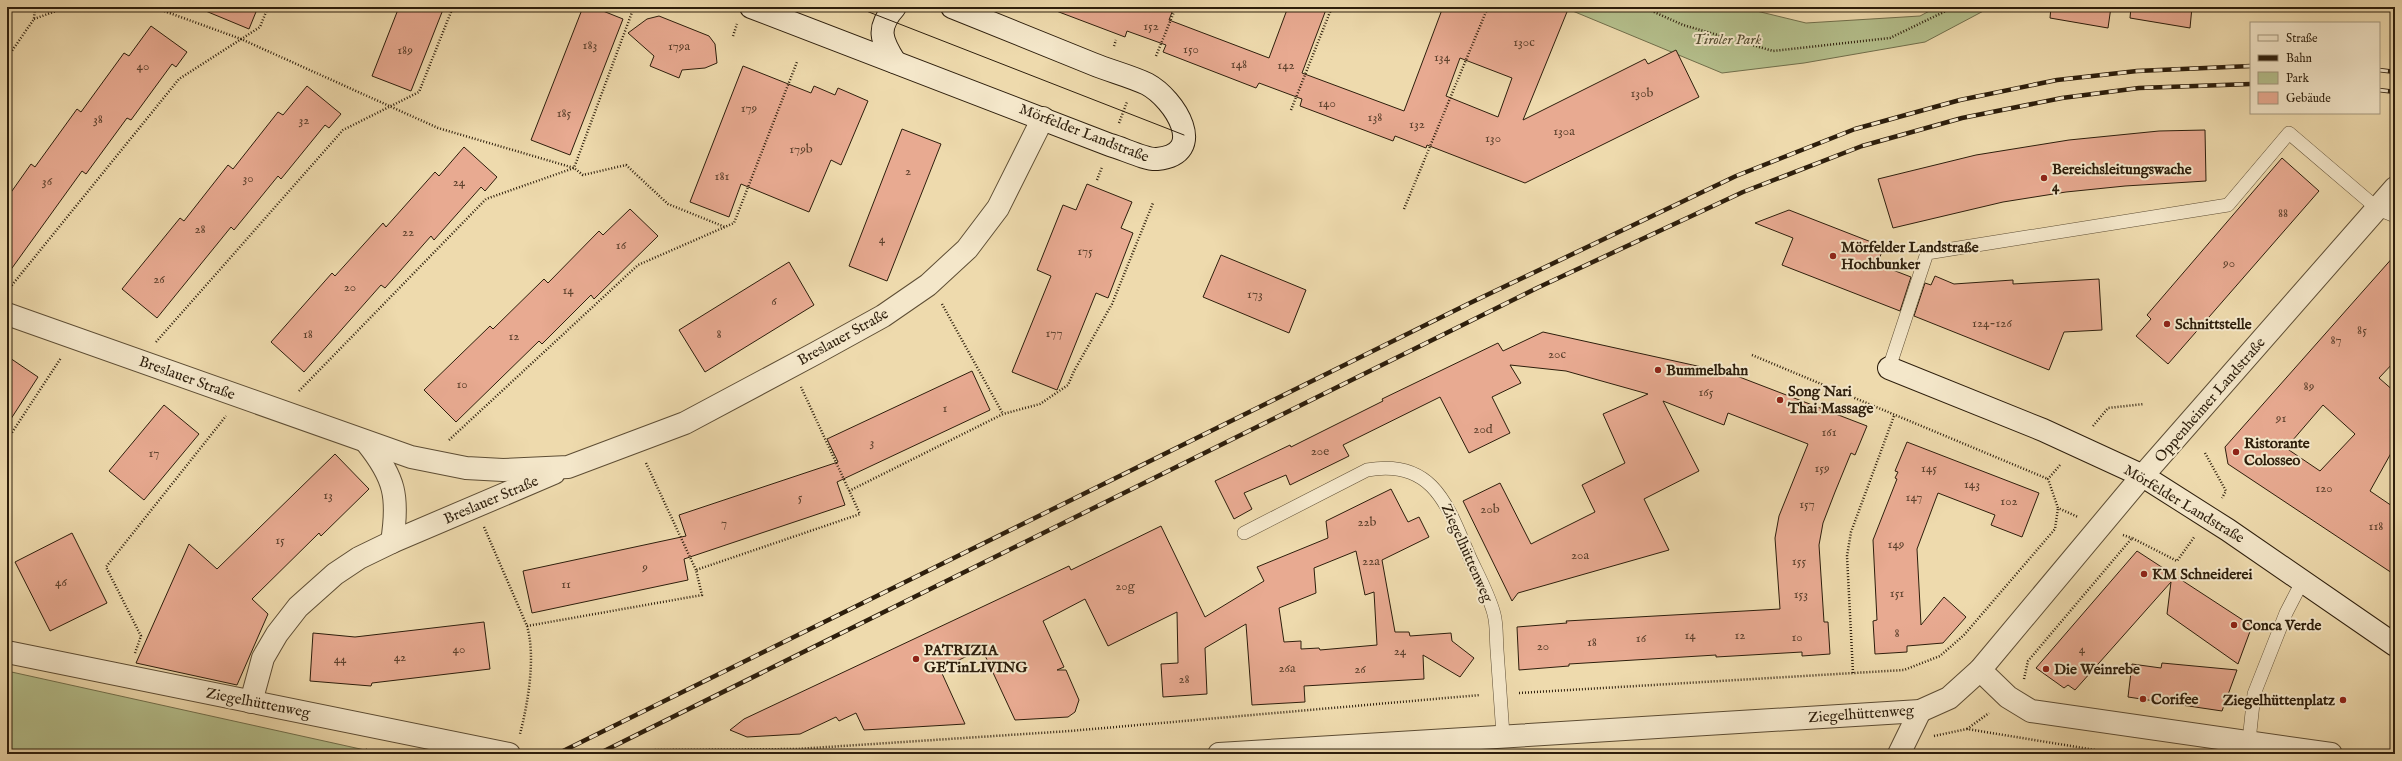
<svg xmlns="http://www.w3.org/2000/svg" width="2402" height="761" viewBox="0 0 2402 761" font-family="'IM FELL English',serif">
<rect width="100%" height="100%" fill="#eedaad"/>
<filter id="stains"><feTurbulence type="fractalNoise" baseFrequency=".005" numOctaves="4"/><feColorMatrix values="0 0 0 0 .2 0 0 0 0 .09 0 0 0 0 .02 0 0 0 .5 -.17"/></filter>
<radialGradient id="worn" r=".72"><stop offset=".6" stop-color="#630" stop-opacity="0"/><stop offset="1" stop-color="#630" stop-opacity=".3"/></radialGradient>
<g fill="#b5c08d" stroke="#716f4c">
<polygon points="1563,7 1740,7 1806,23 1920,16 1937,7 1991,7 1925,42 1804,63 1722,73"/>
<polygon points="7,671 383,754 7,754"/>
</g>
<g fill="#e8aa91" stroke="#2d1e0c" fill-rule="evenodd">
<polygon points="196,7 258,7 249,29"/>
<polygon points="399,7 444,7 411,91 372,76"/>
<polygon points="583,7 593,7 623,19 570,155 531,140"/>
<path d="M 1051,7 L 1174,7 L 1169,20 L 1269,58 L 1288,7 L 1327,7 L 1302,73 L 1404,111 L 1443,7 L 1569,7 L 1523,120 L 1645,59 L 1648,64 L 1676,50 L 1699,97 L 1525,183 L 1427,145 L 1426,148 L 1395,136 L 1393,141 L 1300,106 L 1302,99 L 1259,83 L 1256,88 L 1163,52 L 1166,45 L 1127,31 L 1125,37 L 1051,9 ZM 1460,58 L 1512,78 L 1498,117 L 1446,96 Z"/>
<polygon points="2051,7 2111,7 2108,28 2050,18"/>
<polygon points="2131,7 2192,7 2190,28 2130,18"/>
<polygon points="659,16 709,36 715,44 717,63 705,68 682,70 679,78 650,66 654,56 628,33 647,19"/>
<polygon points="151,26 187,52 176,67 172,64 131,120 127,118 86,174 82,171 7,275 7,198 31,164 35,167 77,109 81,112 124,53 129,56"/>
<polygon points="743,66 811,93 814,86 835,95 838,88 868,101 841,165 831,160 809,212 741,184 729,217 690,202"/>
<polygon points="307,86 341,114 329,128 325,125 281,179 278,176 234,230 231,227 157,318 122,289 180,218 184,221 228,165 233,169 278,112 283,115"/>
<polygon points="902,129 941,144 887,281 849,266"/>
<polygon points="2205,130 2206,181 2125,186 2066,192 2003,202 1893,228 1878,179 1976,155 2069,140 2159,131"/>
<polygon points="464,147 497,177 485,191 481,187 434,240 431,236 385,288 381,285 304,372 271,342 332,273 335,276 383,223 386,227 435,172 439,176"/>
<polygon points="2282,158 2319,191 2168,364 2136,336 2151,319 2147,315"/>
<polygon points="1087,184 1132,202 1121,228 1133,233 1108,298 1096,293 1057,390 1012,372 1051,276 1037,270 1063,205 1076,210"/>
<polygon points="630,209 658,236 594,299 591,295 542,344 539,341 456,422 424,390 490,326 493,329 544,279 548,283 599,231 603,235"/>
<polygon points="1789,210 1884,247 1877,264 1911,277 1900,311 1782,265 1793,238 1755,223"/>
<polygon points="1221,255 1306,290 1289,333 1203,297"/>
<path d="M 2395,255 L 2395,361 L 2379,378 L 2395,392 L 2395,446 L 2370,491 L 2395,508 L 2395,575 L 2228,464 L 2225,447 ZM 2323,405 L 2355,434 L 2320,471 L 2286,448 Z"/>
<polygon points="789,262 814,305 705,372 679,330"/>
<polygon points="1935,276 1954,284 2013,280 2013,284 2099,279 2102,330 2064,332 2049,370 1914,316 1925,283 1931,285"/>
<polygon points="1543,332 1729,373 1867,426 1855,455 1851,453 1835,492 1823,523 1819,545 1824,622 1828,622 1830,654 1802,656 1802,652 1716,657 1716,655 1569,664 1569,666 1519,670 1517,627 1567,623 1566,621 1780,609 1775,538 1779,516 1808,444 1728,413 1724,425 1663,401 1699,471 1644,499 1669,550 1518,593 1512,601 1463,501 1500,483 1531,544 1595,512 1582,485 1625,463 1603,414 1648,394 1566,371 1510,365 1521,383 1492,397 1510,433 1469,453 1440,397 1343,445 1349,456 1290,485 1286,475 1244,493 1252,509 1234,519 1215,481 1290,445 1291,447 1383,401 1382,399 1498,343 1503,351"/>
<polygon points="7,356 38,377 7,425"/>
<polygon points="972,371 990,410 837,482 845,505 684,559 688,580 532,613 523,571 686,536 679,515 838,462 827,439"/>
<polygon points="164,405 199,434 144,500 109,471"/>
<polygon points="1907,442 2039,493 2022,537 1991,525 1995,515 1938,493 1917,549 1921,625 1944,597 1966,617 1943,643 1907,646 1907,652 1875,654 1873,621 1877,620 1873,540 1897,479 1895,478 1898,472 1895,471"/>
<polygon points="335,454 369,489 321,536 319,533 252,599 268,614 237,685 136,663 189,544 217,569"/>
<path d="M 1391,489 L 1408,522 L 1419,517 L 1429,537 L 1382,560 L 1395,632 L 1409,632 L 1410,636 L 1451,633 L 1452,641 L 1474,658 L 1460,677 L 1423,655 L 1424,679 L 1304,686 L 1305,702 L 1252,705 L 1246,624 L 1205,648 L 1207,694 L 1163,697 L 1161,664 L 1178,663 L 1177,612 L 1108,646 L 1085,599 L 1043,621 L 1064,667 L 1057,670 L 1066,670 L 1079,700 L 1075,712 L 1068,717 L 1015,720 L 982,649 L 940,669 L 965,724 L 864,730 L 856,713 L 839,721 L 836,717 L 800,734 L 747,737 L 730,730 L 744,719 L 1069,566 L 1071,570 L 1161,526 L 1205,617 L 1264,581 L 1257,567 L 1328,538 L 1326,521 ZM 1356,551 L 1365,595 L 1374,592 L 1377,645 L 1320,650 L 1319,648 L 1301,649 L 1301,641 L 1284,642 L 1279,608 L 1316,593 L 1314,568 Z"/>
<polygon points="72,533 107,603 50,631 15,562"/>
<polygon points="2137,551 2252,626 2238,664 2167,614 2171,582 2075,690 2068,685 2064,688 2036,668"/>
<polygon points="484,622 490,669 372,683 371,686 310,681 313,633 355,637"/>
<polygon points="2162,663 2237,670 2222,711 2128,697 2132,664 2161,668"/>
</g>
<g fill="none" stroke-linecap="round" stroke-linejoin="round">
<g stroke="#5d4d34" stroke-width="14">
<g id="lane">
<polyline points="1889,368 1927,253 2228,205 2289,133 2378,209 2395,216"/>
<path d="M 1244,533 L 1367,470 C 1434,458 1448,507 1470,558 C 1478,575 1489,595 1494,614 C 1497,625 1496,638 1497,650 C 1499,678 1501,707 1503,735"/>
<polyline points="2249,741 2254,694 2286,613 2303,580"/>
</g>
</g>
<g stroke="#5d4d34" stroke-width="24">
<g id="street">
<polyline points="7,314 411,457 466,468 503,470 568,467 685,423 816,353 883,316 928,285 967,249 998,208 1043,118"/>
<path d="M 367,443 C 395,478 399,497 392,542"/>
<polyline points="7,652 509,754"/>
<polyline points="1980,670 2008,697 2031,711 2331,754"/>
<polyline points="251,702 263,658 277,634 298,607 335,574 359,558 392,542 554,473"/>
<polyline points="1219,754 1920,711 1949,698 1980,670 2138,481 2395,188"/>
<polyline points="1899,754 1920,711"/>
</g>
</g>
<g stroke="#2d1e0c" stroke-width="24">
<g id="secondary">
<path d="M 751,7 L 1110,145 C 1122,148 1146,160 1157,159 C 1209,154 1175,99 1147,84 C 1130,76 1110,71 1093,64 C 1046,45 999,26 952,7"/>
<path d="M 895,7 C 876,28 881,40 895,62"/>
<polyline points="1889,368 2043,430 2143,476 2228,530 2395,645"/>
</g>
</g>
<g stroke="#2d1e0c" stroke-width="2.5" stroke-dasharray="1 2" stroke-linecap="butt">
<polyline points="153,7 241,39 438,128 574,168 583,175 626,165 668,204 725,227"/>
<polyline points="1643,7 1683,25 1773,51 1890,38 1954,7"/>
<polyline points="34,19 67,7"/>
<polyline points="733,36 737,24"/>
<polyline points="1114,46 1116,40"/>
<polyline points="1156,56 1176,7"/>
<polyline points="7,58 34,19 35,7"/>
<polyline points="1291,110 1332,7"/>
<polyline points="1119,123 1127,102"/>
<polyline points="1097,180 1102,167"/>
<polyline points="1404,209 1488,7"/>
<polyline points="8,290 179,79 260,27 268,7"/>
<polyline points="942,304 1003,414"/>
<polyline points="156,342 343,130 419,92 453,7"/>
<polyline points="1752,355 2048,479"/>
<polyline points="299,391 486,199 574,168 634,7"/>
<polyline points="2093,426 2108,408 2144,404"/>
<polyline points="7,440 61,358"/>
<polyline points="449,440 638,265 734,223 797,62"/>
<polyline points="2205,453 2226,491 2222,498"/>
<polyline points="646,463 696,570"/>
<polyline points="2060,465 2048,479 2058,508 2078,517"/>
<polyline points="849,491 1003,414 1040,404 1068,385 1074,371 1112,304 1153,203"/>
<path d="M 484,527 L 527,626 C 536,657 528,703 520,734"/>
<polyline points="2123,535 2132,538"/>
<polyline points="527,626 702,595 696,570 860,514 801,387"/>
<polyline points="135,653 141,636 106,567 226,416"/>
<polyline points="1853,673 1847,556 1851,532 1894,416"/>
<polyline points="2024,679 2028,661 2132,538 2177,561 2195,536"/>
<polyline points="1519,693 1904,670 1940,656 1964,635 2055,529 2058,508"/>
<polyline points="1967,729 1989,713"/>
<polyline points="1934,736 1967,729 2120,754"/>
<polyline points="7,753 12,754"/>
<polyline points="363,754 367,749"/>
<polyline points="647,754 653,750 797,749 1070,731 1480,695"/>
</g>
<use href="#lane" stroke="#f4e7ca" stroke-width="13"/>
<use href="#street" stroke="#f4e7ca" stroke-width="22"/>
<use href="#secondary" stroke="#f4e7ca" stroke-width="22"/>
<polyline stroke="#2d1e0c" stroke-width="1" points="856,7 1184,135"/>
<g stroke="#2d1e0c" stroke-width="4.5">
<g id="rail">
<polyline points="2379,70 2395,72"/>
<polyline points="2379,90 2395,92"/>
<polyline points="557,754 1470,303 1736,176 1855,129 1960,100 2057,80 2137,71 2251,66"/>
<polyline points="598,754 1537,288 1743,192 1862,146 1962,118 2062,98 2139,88 2251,84"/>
</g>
</g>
<use href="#rail" stroke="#f4e7ca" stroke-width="3" stroke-dasharray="9" stroke-linecap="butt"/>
</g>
<g fill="#8f2418" stroke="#f4e7ca" stroke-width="1.5">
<circle cx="2044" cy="178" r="4"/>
<circle cx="1833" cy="256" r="4"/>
<circle cx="2167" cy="324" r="4"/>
<circle cx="1658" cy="370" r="4"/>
<circle cx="1780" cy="400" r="4"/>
<circle cx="2236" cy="452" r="4"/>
<circle cx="2144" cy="574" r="4"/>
<circle cx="2234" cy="625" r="4"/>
<circle cx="916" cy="659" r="4"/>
<circle cx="2046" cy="669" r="4"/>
<circle cx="2143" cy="699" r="4"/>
<circle cx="2343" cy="700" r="4"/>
</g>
<g text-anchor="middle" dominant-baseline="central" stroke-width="4" stroke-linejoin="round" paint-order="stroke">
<g font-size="13" fill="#5c412d">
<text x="1151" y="26">152</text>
<text x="1524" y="42">130c</text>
<text x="590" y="45">183</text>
<text x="679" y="46">179a</text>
<text x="1191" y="49">150</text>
<text x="405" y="50">189</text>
<text x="1442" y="57">134</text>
<text x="1239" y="64">148</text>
<text x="1286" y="65">142</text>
<text x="143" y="66">40</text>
<text x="1642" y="93">130b</text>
<text x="1327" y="103">140</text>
<text x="749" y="108">179</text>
<text x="564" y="113">185</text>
<text x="1375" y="117">138</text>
<text x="98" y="119">38</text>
<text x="304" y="120">32</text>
<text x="1417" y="124">132</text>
<text x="1564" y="131">130a</text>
<text x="1493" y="138">130</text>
<text x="801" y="149">179b</text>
<text x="908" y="171">2</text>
<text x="722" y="176">181</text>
<text x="248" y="178">30</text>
<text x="47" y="181">36</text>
<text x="459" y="182">24</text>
<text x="2283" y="213">88</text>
<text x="200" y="229">28</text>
<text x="408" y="232">22</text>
<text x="882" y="239">4</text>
<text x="621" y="245">16</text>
<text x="1085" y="251">175</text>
<text x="2229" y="263">90</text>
<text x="159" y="279">26</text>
<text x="350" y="287">20</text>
<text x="568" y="290">14</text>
<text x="1255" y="294">173</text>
<text x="774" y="301">6</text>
<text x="1992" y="323">124-126</text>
<text x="2362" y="330">85</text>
<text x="1054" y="333">177</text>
<text x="308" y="334">18</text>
<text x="719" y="334">8</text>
<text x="514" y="336">12</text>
<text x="2336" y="340">87</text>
<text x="1557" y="354">20c</text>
<text x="462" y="384">10</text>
<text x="2309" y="386">89</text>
<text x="1706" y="392">165</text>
<text x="945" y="408">1</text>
<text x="2281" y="418">91</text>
<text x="1483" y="429">20d</text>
<text x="1829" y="432">161</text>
<text x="872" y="442">3</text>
<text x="1320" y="451">20e</text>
<text x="154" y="453">17</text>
<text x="1822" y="468">159</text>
<text x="1929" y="468">145</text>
<text x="1972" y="484">143</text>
<text x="2324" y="488">120</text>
<text x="328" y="495">13</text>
<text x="800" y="497">5</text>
<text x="1914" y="497">147</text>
<text x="2009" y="501">102</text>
<text x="1807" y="504">157</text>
<text x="1490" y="509">20b</text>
<text x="1367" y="522">22b</text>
<text x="724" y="523">7</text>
<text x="2376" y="526">118</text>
<text x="280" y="540">15</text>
<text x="1896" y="544">149</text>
<text x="1580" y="555">20a</text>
<text x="1371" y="561">22a</text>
<text x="1799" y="561">155</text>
<text x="645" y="567">9</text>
<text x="61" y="582">46</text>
<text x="566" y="584">11</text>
<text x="1125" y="586">20g</text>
<text x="1897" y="593">151</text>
<text x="1801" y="594">153</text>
<text x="1897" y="633">8</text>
<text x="1690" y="635">14</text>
<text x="1740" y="635">12</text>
<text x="1797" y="637">10</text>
<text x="1641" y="638">16</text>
<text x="1592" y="642">18</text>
<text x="1543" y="646">20</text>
<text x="459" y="649">40</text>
<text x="2082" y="649">4</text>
<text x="1400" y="651">24</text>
<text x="400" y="657">42</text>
<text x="340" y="659">44</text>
<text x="1287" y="668">26a</text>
<text x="1360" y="669">26</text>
<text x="1184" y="679">28</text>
</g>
<g font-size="15" font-style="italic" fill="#564f33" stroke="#f4e7ca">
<text x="1727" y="39">Tiroler Park</text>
</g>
<g font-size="15" fill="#2d1e0c" stroke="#f4e7ca">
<text transform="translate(1084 133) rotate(21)">Mörfelder Landstraße</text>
<text transform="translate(843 337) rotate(-29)">Breslauer Straße</text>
<text transform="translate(187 378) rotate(20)">Breslauer Straße</text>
<text transform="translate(2210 400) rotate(-49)">Oppenheimer Landstraße</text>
<text transform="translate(491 500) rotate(-23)">Breslauer Straße</text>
<text transform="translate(2184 504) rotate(31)">Mörfelder Landstraße</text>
<text transform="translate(1467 553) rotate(66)">Ziegelhüttenweg</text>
<text transform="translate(258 703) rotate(11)">Ziegelhüttenweg</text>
<text transform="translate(1861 714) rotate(-4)">Ziegelhüttenweg</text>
</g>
<g font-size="15" font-weight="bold" fill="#2d1e0c" stroke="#f4e7ca" text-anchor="start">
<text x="2052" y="169">Bereichsleitungswache<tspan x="2052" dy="17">4</tspan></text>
<text x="1841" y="247">Mörfelder Landstraße<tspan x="1841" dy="17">Hochbunker</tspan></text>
<text x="2175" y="324">Schnittstelle</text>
<text x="1666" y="370">Bummelbahn</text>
<text x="1788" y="391">Song Nari<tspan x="1788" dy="17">Thai Massage</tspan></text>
<text x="2244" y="443">Ristorante<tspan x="2244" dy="17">Colosseo</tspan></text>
<text x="2152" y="574">KM Schneiderei</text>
<text x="2242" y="625">Conca Verde</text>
<text x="924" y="650">PATRIZIA<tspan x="924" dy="17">GETinLIVING</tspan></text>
<text x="2054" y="669">Die Weinrebe</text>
<text x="2151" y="699">Corifee</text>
<text x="2335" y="700" text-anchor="end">Ziegelhüttenplatz</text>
</g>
</g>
<rect width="2402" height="761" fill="none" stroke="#eedaad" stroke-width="24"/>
<rect x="8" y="8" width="2386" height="745" fill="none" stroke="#2d1e0c" stroke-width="2"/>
<rect x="12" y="12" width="2378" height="737" fill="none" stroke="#2d1e0c"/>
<rect x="2250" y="22" width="130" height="92" fill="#f4e7ca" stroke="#a4977e"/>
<rect x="2258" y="35" width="20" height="6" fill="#f4e7ca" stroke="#a4977e"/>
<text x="2286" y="42" font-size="12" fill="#2d1e0c">Straße</text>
<rect x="2258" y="55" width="20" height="6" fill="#2d1e0c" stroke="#a4977e"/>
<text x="2286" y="62" font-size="12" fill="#2d1e0c">Bahn</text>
<rect x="2258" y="72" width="20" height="12" fill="#b5c08d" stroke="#a4977e"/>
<text x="2286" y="82" font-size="12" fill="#2d1e0c">Park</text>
<rect x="2258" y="92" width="20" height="12" fill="#e8aa91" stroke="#a4977e"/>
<text x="2286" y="102" font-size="12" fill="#2d1e0c">Gebäude</text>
<rect width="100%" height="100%" filter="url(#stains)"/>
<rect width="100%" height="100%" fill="url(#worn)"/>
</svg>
